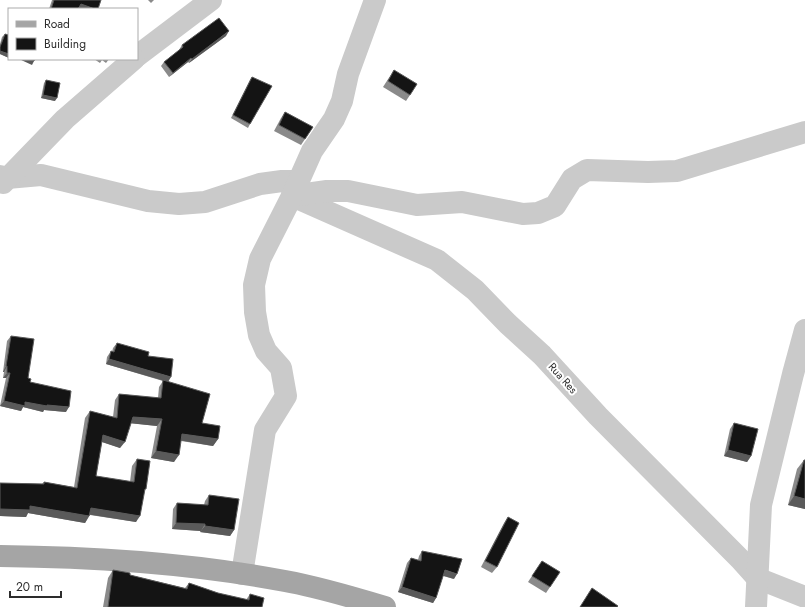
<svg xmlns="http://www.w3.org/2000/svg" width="805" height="607" viewBox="0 0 805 607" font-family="Jost,sans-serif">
<rect width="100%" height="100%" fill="#fff"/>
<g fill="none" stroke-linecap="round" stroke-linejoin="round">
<g stroke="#cacaca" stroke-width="22">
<polyline points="137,56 211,0"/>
<polyline points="0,176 7,178 41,175 148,201 179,204 205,202 260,184 282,181 298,181"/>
<polyline points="3,183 65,119 134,59"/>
<polyline points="292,196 437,260 475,290 508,324 542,355 598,416 740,559 757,578 805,597"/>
<polyline points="292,196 327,191 348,191 417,205 462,202 523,214 538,213 555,206 572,179 587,170 648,172 677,171 805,132"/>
<polyline points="242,574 265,430 286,396 281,368 266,351 259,335 255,312 254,285 260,259 292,196 312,151 334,119 342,101 348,74 375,0"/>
<polyline points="756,607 761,505 793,374 805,330"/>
</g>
<path stroke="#a5a5a5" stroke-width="22" d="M 0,556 C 95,557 191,563 285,581 C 318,587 352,597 385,607"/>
</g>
<g fill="#8a8a8a">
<polygon points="52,0 101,0 78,9 49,9"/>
<polygon points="148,0 154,0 151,3"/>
<polygon points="5,34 9,35 9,58 0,54 0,44 2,37"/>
<polygon points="226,36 189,63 188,62 169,77 161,66 164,62 179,50 182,45"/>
<polygon points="94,59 109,59 106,63 102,60 100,63"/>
<polygon points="394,70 410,95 406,101 383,87"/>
<polygon points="252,77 250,124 248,128 231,118 250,80"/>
<polygon points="46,80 55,101 41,98 44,83"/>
<polygon points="285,112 313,127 301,145 274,131 281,118"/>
<polygon points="11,336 30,382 66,412 44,410 43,412 23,407 21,411 0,406 6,378 3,378 4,372 3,372 7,341"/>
<polygon points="117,343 148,356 202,423 218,439 213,446 181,441 174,462 151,458 157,426 130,423 120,448 102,442 96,476 130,482 132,466 137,459 144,492 136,522 90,515 85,523 28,513 26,517 0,516 0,483 42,484 44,482 74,487 85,418 90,411 113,417 115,400 119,394 158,398 159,387 163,381 106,364 107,357 111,351 112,352 113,348"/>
<polygon points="734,423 751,456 747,462 724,456 730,429"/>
<polygon points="804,460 805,509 788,505 797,469"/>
<polygon points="209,495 234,530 230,536 200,532 201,531 172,529 173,509 177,503 204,505 205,501"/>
<polygon points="508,517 497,567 492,573 481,567 504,523"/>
<polygon points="422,551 454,579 443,576 436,598 433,603 398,592 407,563 411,558 418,560 419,556"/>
<polygon points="542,561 550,587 546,593 528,582"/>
<polygon points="113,570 130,575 185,588 189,583 218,593 246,600 250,594 262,607 103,607 108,578"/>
</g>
<g fill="#5a5a5a">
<polygon points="81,4 95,9 78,8"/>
<polygon points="229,31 226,36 189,63 192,59"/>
<polygon points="0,51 9,54 9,58 0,54"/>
<polygon points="191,58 188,62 169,77 173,73"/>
<polygon points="19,59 28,59 34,61 32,65"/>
<polygon points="43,95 57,98 55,101 41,98"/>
<polygon points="109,359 171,377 168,382 106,364"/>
<polygon points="6,366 7,366 4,372 3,372"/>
<polygon points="7,373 10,373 6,378 3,378"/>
<polygon points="4,401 25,402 47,405 69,407 66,412 44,410 43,412 23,407 21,411 0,406"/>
<polygon points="133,417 162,419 157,426 128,423"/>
<polygon points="182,434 218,439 213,446 178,440"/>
<polygon points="103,435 125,442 120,448 99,441"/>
<polygon points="728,450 751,456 747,462 724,456"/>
<polygon points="156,451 179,455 174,462 151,458"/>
<polygon points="794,496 805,499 805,509 788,505"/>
<polygon points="30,506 89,516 85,523 28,513 26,517 0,516 0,509"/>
<polygon points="91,508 140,516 136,522 86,514"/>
<polygon points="176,523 205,524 201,531 172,529"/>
<polygon points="205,526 234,530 230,536 200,532"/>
<polygon points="445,570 457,574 454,579 441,575"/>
<polygon points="402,587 436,598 433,603 398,592"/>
</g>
<g fill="#141414" stroke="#5a5a5a">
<polygon points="54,0 101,0 98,9 95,9 81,4 78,9 51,9"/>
<polygon points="219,18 229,31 192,59 191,58 173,73 164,62 183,47 182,45"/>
<polygon points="5,34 9,35 9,54 0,51 0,47"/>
<polygon points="28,59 35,59 34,61"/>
<polygon points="394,70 417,84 410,95 388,81"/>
<polygon points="252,77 272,86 250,124 233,115"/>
<polygon points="46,80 60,83 57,98 43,95"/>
<polygon points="285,112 313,127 305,139 279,125"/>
<polygon points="11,336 34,339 28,378 31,379 30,382 71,391 69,407 47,405 47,406 25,402 25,406 4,401 10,373 7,373 7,366 6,366"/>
<polygon points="117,343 149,352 148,356 173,359 171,377 109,359 111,351 114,352"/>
<polygon points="163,380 210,394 202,423 220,426 218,439 182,434 179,455 156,451 162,419 133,417 125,442 103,435 96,476 134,482 137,459 150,461 146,489 145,489 140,516 91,508 89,516 30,506 30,510 0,509 0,483 44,484 44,482 77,488 90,411 117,418 119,394 161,398"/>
<polygon points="734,423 758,429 751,456 728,450"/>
<polygon points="804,460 805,460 805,499 794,496"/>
<polygon points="209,495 239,499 234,530 205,526 205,524 176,523 177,503 208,505"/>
<polygon points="508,517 519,523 497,567 485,561"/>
<polygon points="422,551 462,559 457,574 445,570 436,598 402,587 411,558 421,561"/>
<polygon points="542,561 560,572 550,587 532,576"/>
<polygon points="113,570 130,573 130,575 187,589 189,583 218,593 249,600 250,594 264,598 262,607 108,607"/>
<polygon points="592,588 618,606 617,607 580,607"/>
</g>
<g text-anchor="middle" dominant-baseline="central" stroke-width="4" stroke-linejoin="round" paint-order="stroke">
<g font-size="11" fill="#2d2d2d" stroke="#fff">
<text transform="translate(563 378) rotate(48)">Rua Res</text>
</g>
</g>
<rect x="8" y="8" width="130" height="52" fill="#ffffff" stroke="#ababab"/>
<rect x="16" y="21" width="20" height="6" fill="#a5a5a5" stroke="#ababab"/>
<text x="44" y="28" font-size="12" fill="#2d2d2d">Road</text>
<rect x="16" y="38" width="20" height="12" fill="#141414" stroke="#ababab"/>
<text x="44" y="48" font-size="12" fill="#2d2d2d">Building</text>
<path d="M10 591v6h51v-6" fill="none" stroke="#2d2d2d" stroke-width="2"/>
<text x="16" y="591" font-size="12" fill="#2d2d2d" stroke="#ffffff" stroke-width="3" paint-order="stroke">20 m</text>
</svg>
